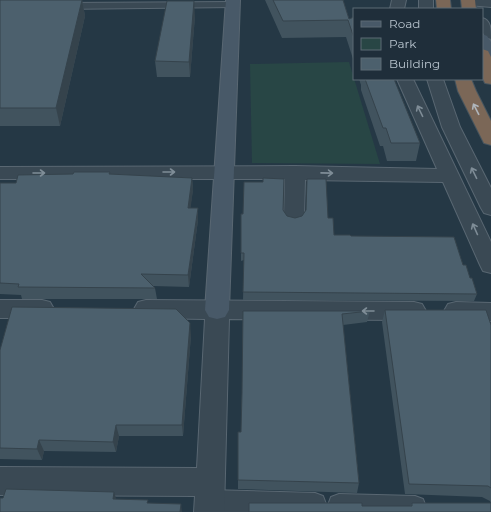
<svg xmlns="http://www.w3.org/2000/svg" width="491" height="512" viewBox="0 0 491 512" font-family="Montserrat,sans-serif">
<rect width="100%" height="100%" fill="#253845"/>
<polygon fill="#284645" points="349,62 380,164 252,163 250,64"/>
<g fill="none" stroke-linecap="round" stroke-linejoin="round">
<g stroke="#596772" stroke-width="2">
<g id="lane">
<polygon points="232,2 236,3 238,5 236,7 60,9 54,6 60,3"/>
<polygon points="209,490 315,493 323,496 326,504 323,512 209,512 201,509 198,501 201,493"/>
<polygon points="339,494 415,496 423,499 426,507 424,512 331,512 328,505 331,497"/>
</g>
</g>
<g stroke="#596772" stroke-width="2">
<g id="street">
<polygon points="392,0 406,0 404,9 390,9"/>
<rect x="419" y="0" width="14" height="9"/>
<polygon points="467,0 491,0 491,7 468,5 466,2"/>
<path d="M 482,18 C 491,20 491,29 491,39 C 480,36 482,27 482,18 Z"/>
<polygon points="397,79 413,79 491,242 491,273 483,271 480,265 443,182 305,180 304,217 301,222 294,224 287,222 284,217 285,179 0,179 0,167 295,166 437,169"/>
<polygon points="427,79 443,79 460,127 491,188 491,215 484,213 481,208 442,127"/>
<polygon points="0,300 42,300 50,302 54,309 50,316 42,318 0,318"/>
<polygon points="146,300 414,302 422,304 426,311 422,318 414,320 229,319 224,512 194,512 195,496 0,495 0,467 197,468 205,319 146,318 138,316 134,309 138,302"/>
<polygon points="456,302 491,303 491,321 456,320 448,318 444,311 448,304"/>
</g>
</g>
<g stroke="#596772" stroke-width="2">
<g id="secondary">
<polygon points="226,0 240,0 229,310 225,317 217,319 209,317 205,310"/>
<polygon points="482,34 487,36 491,42 491,69 485,67 482,61"/>
</g>
</g>
<g stroke="#45545f" stroke-width="2">
<g id="highway">
<polygon points="436,0 450,0 451,9 437,9"/>
<polygon points="461,0 475,0 476,9 462,9"/>
<polygon points="482,49 488,51 491,57 491,84 485,83 482,77"/>
<polygon points="455,79 471,79 476,91 491,121 491,145 484,143 458,91"/>
</g>
</g>
<use href="#lane" fill="#3a4954" fill-rule="evenodd"/>
<use href="#street" fill="#3a4954" fill-rule="evenodd"/>
<use href="#secondary" fill="#485968" fill-rule="evenodd"/>
<use href="#highway" fill="#7b6757" fill-rule="evenodd"/>
</g>
<g fill="#41535e">
<polygon points="0,0 82,0 85,16 60,126 0,126"/>
<polygon points="265,0 343,0 349,19 354,17 354,62 346,37 282,38"/>
<polygon points="195,16 190,77 157,77 155,61"/>
<polygon points="359,79 394,79 420,143 416,161 387,161 383,146 380,146 361,90 361,85"/>
<polygon points="110,172 110,174 192,178 193,190 190,208 198,208 198,220 189,287 153,286 155,288 157,299 22,299 21,295 0,294 0,183 16,183 73,174"/>
<polygon points="307,179 328,218 334,235 351,236 463,265 477,294 474,301 243,300 244,260 241,261 241,214 283,210 287,216 295,218 302,216 306,211"/>
<polygon points="385,310 491,325 491,512 362,506 410,506 412,503 491,503 490,501 482,497 405,494 382,322"/>
<polygon points="243,311 370,311 367,322 343,325 359,483 357,493 238,489 238,480 241,432 242,393"/>
<polygon points="191,335 183,436 119,436 116,452 44,451 42,460 0,459 0,350"/>
</g>
<g fill="#35434c">
<polygon points="82,0 85,16 60,126 56,108"/>
<polygon points="194,1 195,16 190,77 189,62"/>
<polygon points="192,178 193,190 189,220 188,208"/>
<polygon points="198,208 198,220 189,287 188,275"/>
<polygon points="190,323 191,335 183,436 182,425"/>
<polygon points="116,425 119,436 116,452 113,442"/>
<polygon points="39,440 44,451 42,460 37,449"/>
<polygon points="114,492 118,504 113,499"/>
<polygon points="181,504 182,512 180,512"/>
</g>
<g fill="#4c606d" stroke="#35434c">
<polygon points="0,0 82,0 56,108 0,108"/>
<polygon points="273,0 343,0 349,19 354,17 354,38 348,20 283,21"/>
<polygon points="167,1 194,1 189,62 155,61"/>
<polygon points="365,79 394,79 420,143 391,143 386,128 383,128"/>
<polygon points="74,172 110,172 109,174 192,178 188,208 198,208 188,275 141,274 155,288 18,287 19,284 0,283 0,183 16,183 18,175 73,174"/>
<polygon points="263,178 284,179 283,210 287,216 295,218 302,216 306,210 307,179 326,179 328,218 333,218 334,235 350,235 351,236 454,237 463,265 466,265 470,278 472,278 477,294 243,292 244,253 241,253 241,214 243,214 244,182 263,182"/>
<polygon points="12,307 176,309 190,323 182,425 116,425 113,442 39,440 37,449 0,448 0,350"/>
<polygon points="385,310 486,310 491,325 491,488 488,486 409,484"/>
<polygon points="243,311 370,311 342,314 359,483 238,480 238,432 241,432 242,393"/>
<polygon points="6,489 114,492 113,499 148,500 147,503 181,504 180,512 0,512 0,498 3,498"/>
<polygon points="249,503 362,503 362,506 412,506 412,503 491,503 491,512 249,512"/>
</g>
<defs><path id="oneway-shaft" d="M-6 0H5M1.5-3L5.5 0L1.5 3" fill="none" stroke-width="1.6" stroke-linecap="round" stroke-linejoin="round"/></defs>
<use stroke="#afb6bc" href="#oneway-shaft" transform="translate(476 109) rotate(-117)"/>
<g stroke="#7f8d97">
<use href="#oneway-shaft" transform="translate(420 111) rotate(-116)"/>
<use href="#oneway-shaft" transform="translate(169 172)"/>
<use href="#oneway-shaft" transform="translate(39 173)"/>
<use href="#oneway-shaft" transform="translate(327 173) rotate(1)"/>
<use href="#oneway-shaft" transform="translate(474 173) rotate(-116)"/>
<use href="#oneway-shaft" transform="translate(475 229) rotate(-114)"/>
<use href="#oneway-shaft" transform="translate(368 311) rotate(-180)"/>
</g>
<rect x="353" y="8" width="130" height="72" fill="#1f2e3a" stroke="#5c6a75"/>
<rect x="361" y="21" width="20" height="6" fill="#485968" stroke="#5c6a75"/>
<text x="389" y="28" font-size="12" fill="#b8c4ce">Road</text>
<rect x="361" y="38" width="20" height="12" fill="#284645" stroke="#5c6a75"/>
<text x="389" y="48" font-size="12" fill="#b8c4ce">Park</text>
<rect x="361" y="58" width="20" height="12" fill="#4c606d" stroke="#5c6a75"/>
<text x="389" y="68" font-size="12" fill="#b8c4ce">Building</text>
</svg>
